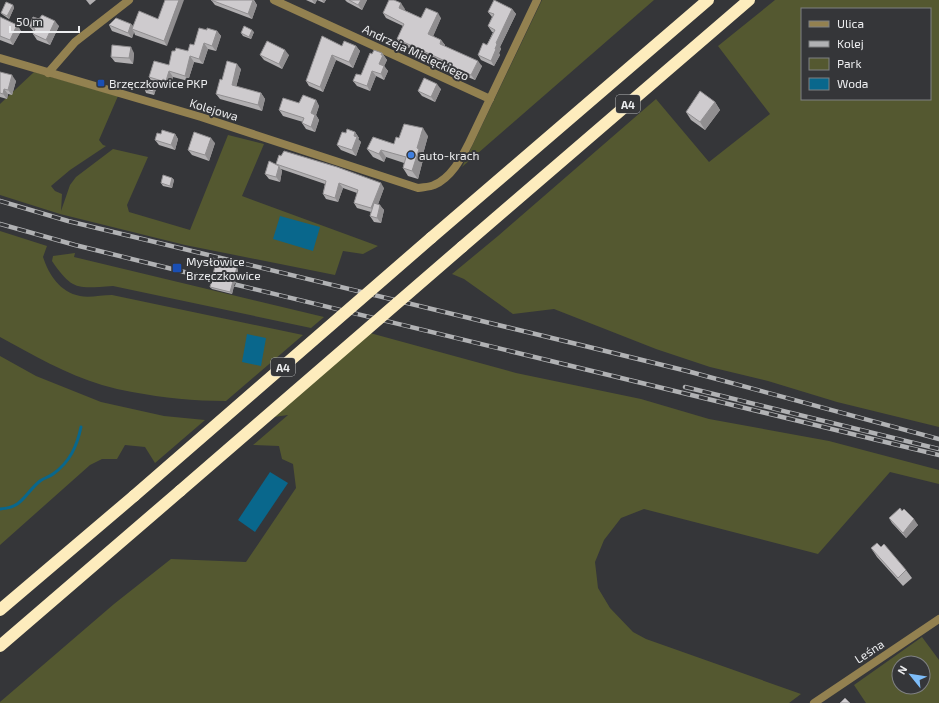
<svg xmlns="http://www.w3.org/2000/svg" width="939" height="703" viewBox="0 0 939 703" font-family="'Exo 2',sans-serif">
<rect width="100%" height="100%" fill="#353639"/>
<g fill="#545830" fill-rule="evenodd">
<polygon points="542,0 654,0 462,167"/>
<path d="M 775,0 L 939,0 L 939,427 L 837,402 L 768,381 L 710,367 L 656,349 L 554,309 L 513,314 L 464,279 L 452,274 L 498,236 L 656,99 L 709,162 L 770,114 L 718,46 ZM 802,9 L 930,9 L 930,99 L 802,99 Z"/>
<polygon points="34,72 118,96 99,140 103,145 106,146 70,170 51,186 55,191 62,194 61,211 70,185 76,177 113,149 148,157 127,205 129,212 190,230 228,135 264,144 242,196 378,246 363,254 343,251 335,275 185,245 60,214 0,195 0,104"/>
<path d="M 0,231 L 47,246 L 43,257 C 49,275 60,292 80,296 C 89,298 102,295 112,295 L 303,335 L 226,401 C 194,401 164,398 132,392 C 122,390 112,388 102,385 C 66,374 33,355 0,337 Z"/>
<path d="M 75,253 L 74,257 L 324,317 L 311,328 L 113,286 C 79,288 73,292 52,261 L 53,256 Z"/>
<polygon points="370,333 516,373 641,399 709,419 829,441 939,470 939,484 890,472 818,554 644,509 621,518 604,540 595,562 598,588 610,608 633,632 646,639 801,694 789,703 0,703 0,702 114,604 171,559 246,562 296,488 293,464 282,459 279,446 253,445 288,415 274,417"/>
<polygon points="0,356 36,376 101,402 164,416 205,420 155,463 145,447 125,445 117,459 102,459 90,465 0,545"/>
<path d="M 922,637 L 939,660 L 939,703 L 866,703 L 854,685 ZM 899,663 L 923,663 L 923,687 L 899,687 Z"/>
</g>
<g fill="#09678c">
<polygon points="280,216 320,227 313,251 273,239"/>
<polygon points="247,334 266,338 261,366 242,362"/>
<polygon points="270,472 288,483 255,532 238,520"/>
</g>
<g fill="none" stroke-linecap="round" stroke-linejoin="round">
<path stroke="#09678c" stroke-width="3" d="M 0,509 C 24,507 24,494 40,481 C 44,478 49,477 53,474 C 70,462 77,446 81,427"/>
<g stroke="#938150" stroke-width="8">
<polyline points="274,0 490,99"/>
<path d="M 0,58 L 201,117 L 418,188 C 423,187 430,187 434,185 C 451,178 461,159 469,143 L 537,0"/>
<polyline points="48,73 75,42 129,0"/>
</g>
<polyline stroke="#938150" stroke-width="8" points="814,703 939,619"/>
<g stroke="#fdecbd" stroke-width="12">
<polyline points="431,238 708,0"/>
<polyline points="462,247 749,0"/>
<polyline points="0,610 134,496"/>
<polyline points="0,646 180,491"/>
</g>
<g stroke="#b1b2b4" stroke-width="4.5">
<g id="rail">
<polyline points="0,201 68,221 589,347 687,371 939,439"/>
<polyline points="0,224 75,245 225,282 939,455"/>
<polyline points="685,387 939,449"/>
</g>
</g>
<use href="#rail" stroke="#353639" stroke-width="3" stroke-dasharray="9" stroke-linecap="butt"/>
<g stroke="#fdecbd" stroke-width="12">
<polyline points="180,491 462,247"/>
<polyline points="134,496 431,238"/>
</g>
</g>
<g fill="#b1afb1">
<polygon points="86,0 96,0 90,5"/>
<polygon points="211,0 254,0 257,5 252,19 215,5"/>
<polygon points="306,0 326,0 324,3 317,0 315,4"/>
<polygon points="345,0 367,0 362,10 347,2"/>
<polygon points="13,5 14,8 9,19 3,15 1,13"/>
<polygon points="405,9 404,10 421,18 441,18 433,36 441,40 445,45 445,46 482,66 475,80 448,69 445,65 400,44 397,39 403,26 386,18 383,13"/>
<polygon points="512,9 516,14 500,47 501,49 499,53 500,55 494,66 481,60 478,55 487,45 493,32 492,32 488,26 492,17 488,12"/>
<polygon points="0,17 17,25 21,31 13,45 0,40"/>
<polygon points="39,19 59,26 50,45 37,40 33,34 34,32 29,26"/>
<polygon points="158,19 167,46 135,35 134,32 132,38 112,31 109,25 131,24 133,26"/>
<polygon points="207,30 217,31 221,36 216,51 208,49 203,64 194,62 188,81 173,77 170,86 166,85 166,86 152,82 149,77 169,65 175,51 188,51 194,45"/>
<polygon points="254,32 251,39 243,36 241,33"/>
<polygon points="342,46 356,46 360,51 353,68 336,60 323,92 309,86 306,81"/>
<polygon points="134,53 133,64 115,62 111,57"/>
<polygon points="382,53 387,60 384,66 388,71 384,80 376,76 370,91 357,86 353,81 361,75"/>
<polygon points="260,55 289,55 282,69 264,60"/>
<polygon points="241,69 236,87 261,93 265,99 262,111 220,99 216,94 222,80"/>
<polygon points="0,72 16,81 12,95 8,94 7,99 0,97"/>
<polygon points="155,83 157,86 154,95 146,93 145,90"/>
<polygon points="441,89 435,102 422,96 418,91"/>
<polygon points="316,100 319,106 316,115 319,120 315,132 306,129 302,123 303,122 283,116 279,110 299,103"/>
<polygon points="715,102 720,110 705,130 691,120 686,112"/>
<polygon points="355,132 359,138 358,139 361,142 356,156 341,150 337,145 346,133"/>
<polygon points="161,134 175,134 178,139 175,150 159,145 155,140"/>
<polygon points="428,136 423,154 424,156 418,179 408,176 403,168 404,163 386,157 384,162 373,157 367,149 394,144 399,138"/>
<polygon points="215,143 209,161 192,155 188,150"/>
<polygon points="276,164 384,188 378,204 384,210 381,223 374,222 370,216 371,212 357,208 354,203 357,193 343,188 338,202 326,199 323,194 325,184 281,169 282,171 280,182 269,179 265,174 277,165"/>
<polygon points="172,178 174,180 172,188 163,186 161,183"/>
<polygon points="238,270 232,294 212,289 210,287"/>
<polygon points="902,511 918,525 906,538 892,523 889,518"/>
<polygon points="881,547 906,570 912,578 903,586 877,557 871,548"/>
</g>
<g fill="#908e90">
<polygon points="179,0 184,0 167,46 164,41"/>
<polygon points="253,0 257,5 252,19 248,14"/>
<polygon points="312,0 317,0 315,4"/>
<polygon points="322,0 326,0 324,3"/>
<polygon points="361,0 367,0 362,10 358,5"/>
<polygon points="401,3 405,9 403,13 399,8"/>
<polygon points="13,5 14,8 9,19 7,16"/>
<polygon points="512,9 516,14 500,47 501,49 499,53 500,55 494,66 491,61 496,43"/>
<polygon points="438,13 441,18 432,39 428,34"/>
<polygon points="55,21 59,26 50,45 46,40"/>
<polygon points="131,24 135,29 132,29 134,32 132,38 128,33"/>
<polygon points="17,25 21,31 13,45 10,40"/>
<polygon points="252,30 254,32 251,39 249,37"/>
<polygon points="217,31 221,36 216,51 212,46"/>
<polygon points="441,40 445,45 443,49 440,44"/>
<polygon points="204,43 208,49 203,64 199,59"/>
<polygon points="356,46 360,51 353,68 349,62"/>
<polygon points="131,47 134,53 133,64 129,58"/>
<polygon points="285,50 289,55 282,69 279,64"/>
<polygon points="382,53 387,60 383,69 379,64"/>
<polygon points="332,55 336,60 323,92 320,87"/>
<polygon points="190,56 194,62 188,81 185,76"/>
<polygon points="478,61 482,66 475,80 471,75"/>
<polygon points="237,64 241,69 235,91 232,85"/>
<polygon points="384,66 388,71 384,80 381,74"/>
<polygon points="169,71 173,77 170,86 166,81"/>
<polygon points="372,71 376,76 370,91 367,86"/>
<polygon points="12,75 16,81 12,95 8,90"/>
<polygon points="163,79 166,85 166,86 162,81"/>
<polygon points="155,83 157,86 154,95 153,92"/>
<polygon points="437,84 441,89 435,102 431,97"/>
<polygon points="4,89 8,94 7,99 3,94"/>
<polygon points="261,93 265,99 262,111 258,105"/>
<polygon points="316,100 319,106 316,115 319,120 315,132 311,127 311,113"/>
<polygon points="715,102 720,110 705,130 700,122"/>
<polygon points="423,128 428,136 423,154 424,156 418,179 412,171 417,148"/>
<polygon points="355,132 359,138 358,139 361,142 356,156 352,150 354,136"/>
<polygon points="175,134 178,139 175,150 171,145"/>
<polygon points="211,138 215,143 209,161 205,155"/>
<polygon points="381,150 386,157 384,162 379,154"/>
<polygon points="279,166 282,171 280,182 276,177"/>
<polygon points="172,178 174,180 172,188 170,186"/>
<polygon points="339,183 343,188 338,202 335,198"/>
<polygon points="381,183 384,188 375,213 371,208"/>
<polygon points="380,205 384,210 381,223 377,218"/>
<polygon points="237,267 238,270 232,294 230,292"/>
<polygon points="914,519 918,525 906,538 903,533"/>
</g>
<g fill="#cecbce" stroke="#908e90">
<polygon points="165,0 179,0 164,41 132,29 139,11 158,19"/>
<polygon points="211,0 253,0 248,14"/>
<polygon points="349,0 361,0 358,5"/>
<polygon points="389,0 394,0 401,3 399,8 421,18 426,8 438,13 428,34 441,40 440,44 478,61 471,75 444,64 445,61 397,39 404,24 383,13"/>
<polygon points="494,0 512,9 496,43 497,44 495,49 496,49 491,61 478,55 483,43 487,45 495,30 488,26 494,14 488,12"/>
<polygon points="6,2 13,5 7,16 1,13"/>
<polygon points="42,15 55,21 46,40 33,34 35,29 29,26 33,17 39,19"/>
<polygon points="0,17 17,25 10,40 0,36"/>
<polygon points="116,18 131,24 128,33 109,25"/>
<polygon points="244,26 252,30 249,37 241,33"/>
<polygon points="199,28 207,30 207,28 217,31 212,46 204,43 199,59 190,56 185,76 169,71 166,81 163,79 162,81 149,77 154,61 169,65 172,51 175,51 176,48 188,51 190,44 194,45"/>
<polygon points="322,36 342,46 344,41 356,46 349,62 332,55 320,87 306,81"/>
<polygon points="267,41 285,50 279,64 260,55"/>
<polygon points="112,45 131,47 129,58 111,57"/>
<polygon points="374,50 382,53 381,55 383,55 379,64 384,66 381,74 372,71 367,86 353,81 356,74 361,75 370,53 372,54"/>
<polygon points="227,61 237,64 232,85 261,93 258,105 216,94 220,79 222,80"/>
<polygon points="0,72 12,75 8,90 4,89 3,94 0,93"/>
<polygon points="424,78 437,84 431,97 418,91"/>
<polygon points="147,81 155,83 153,92 145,90"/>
<polygon points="700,91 715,102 700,122 686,112"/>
<polygon points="303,95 316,100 311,113 315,115 311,127 302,123 304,118 279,110 283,98 299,103"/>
<polygon points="404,124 423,128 417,148 419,149 412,171 403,168 406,157 381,150 379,154 367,149 373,137 394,144 396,137 399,138"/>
<polygon points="347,129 355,132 354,136 357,137 352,150 337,145 342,132 346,133"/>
<polygon points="162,130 175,134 171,145 155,140 157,133 161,134"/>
<polygon points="194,132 211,138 205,155 188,150"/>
<polygon points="284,151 337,167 381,183 371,208 354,203 358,190 339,183 335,198 323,194 326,181 276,164 279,155 281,156"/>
<polygon points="269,161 279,166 276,177 265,174"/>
<polygon points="163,175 172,178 170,186 161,183"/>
<polygon points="374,203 380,205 377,218 370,216"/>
<polygon points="216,262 237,267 230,292 210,287"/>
<polygon points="900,508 902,511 904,509 914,519 903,533 889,518"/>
<polygon points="877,543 881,547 884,544 906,570 898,578 871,548"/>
<polygon points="845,698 850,703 840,703"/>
</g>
<g fill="#1a4fb4" stroke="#353639" stroke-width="1.5">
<rect x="97" y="79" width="8" height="8" rx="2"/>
<rect x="172" y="263" width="10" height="10" rx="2"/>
</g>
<circle fill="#3f7fe0" stroke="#353639" stroke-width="1.5" cx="411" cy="155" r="4"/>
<g text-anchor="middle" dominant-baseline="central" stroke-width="4" stroke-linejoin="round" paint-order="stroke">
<g fill="#353639" stroke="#b6b7b9" stroke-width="1">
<rect x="616" y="95" width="24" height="18" rx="3"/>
<rect x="271" y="358" width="24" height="18" rx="3"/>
</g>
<g font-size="11" font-weight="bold" fill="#edeef0">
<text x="628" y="104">A4</text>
<text x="283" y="367">A4</text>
</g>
<g font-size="12" fill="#edeef0" stroke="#353639">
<text transform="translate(416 52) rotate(25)">Andrzeja Mielęckiego</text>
<text transform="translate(214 109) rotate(17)">Kolejowa</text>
<text transform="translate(869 651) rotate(-33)">Leśna</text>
</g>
<g font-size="12" fill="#edeef0" stroke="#353639" text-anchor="start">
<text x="109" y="83">Brzęczkowice PKP</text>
<text x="419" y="155">auto-krach</text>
<text x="186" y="261">Mysłowice<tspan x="186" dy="14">Brzęczkowice</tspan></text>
</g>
</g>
<rect x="801" y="8" width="130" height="92" fill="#353639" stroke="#7f8082"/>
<rect x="809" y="21" width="20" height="6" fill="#938150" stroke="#7f8082"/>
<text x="837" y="28" font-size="12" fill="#edeef0">Ulica</text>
<rect x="809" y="41" width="20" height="6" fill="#b1b2b4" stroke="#7f8082"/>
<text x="837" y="48" font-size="12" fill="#edeef0">Kolej</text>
<rect x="809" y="58" width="20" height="12" fill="#545830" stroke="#7f8082"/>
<text x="837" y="68" font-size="12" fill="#edeef0">Park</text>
<rect x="809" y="78" width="20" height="12" fill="#09678c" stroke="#7f8082"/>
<text x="837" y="88" font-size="12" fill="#edeef0">Woda</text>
<g transform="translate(911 675) rotate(300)"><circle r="19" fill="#353639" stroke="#7f8082"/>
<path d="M0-3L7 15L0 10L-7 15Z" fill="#7ebdf9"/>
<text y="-6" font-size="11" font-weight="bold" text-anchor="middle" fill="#edeef0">N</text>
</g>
<path d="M10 26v6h69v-6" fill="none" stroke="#edeef0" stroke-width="2"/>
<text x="16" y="26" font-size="12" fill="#edeef0" stroke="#353639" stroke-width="3" paint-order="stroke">50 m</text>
</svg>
